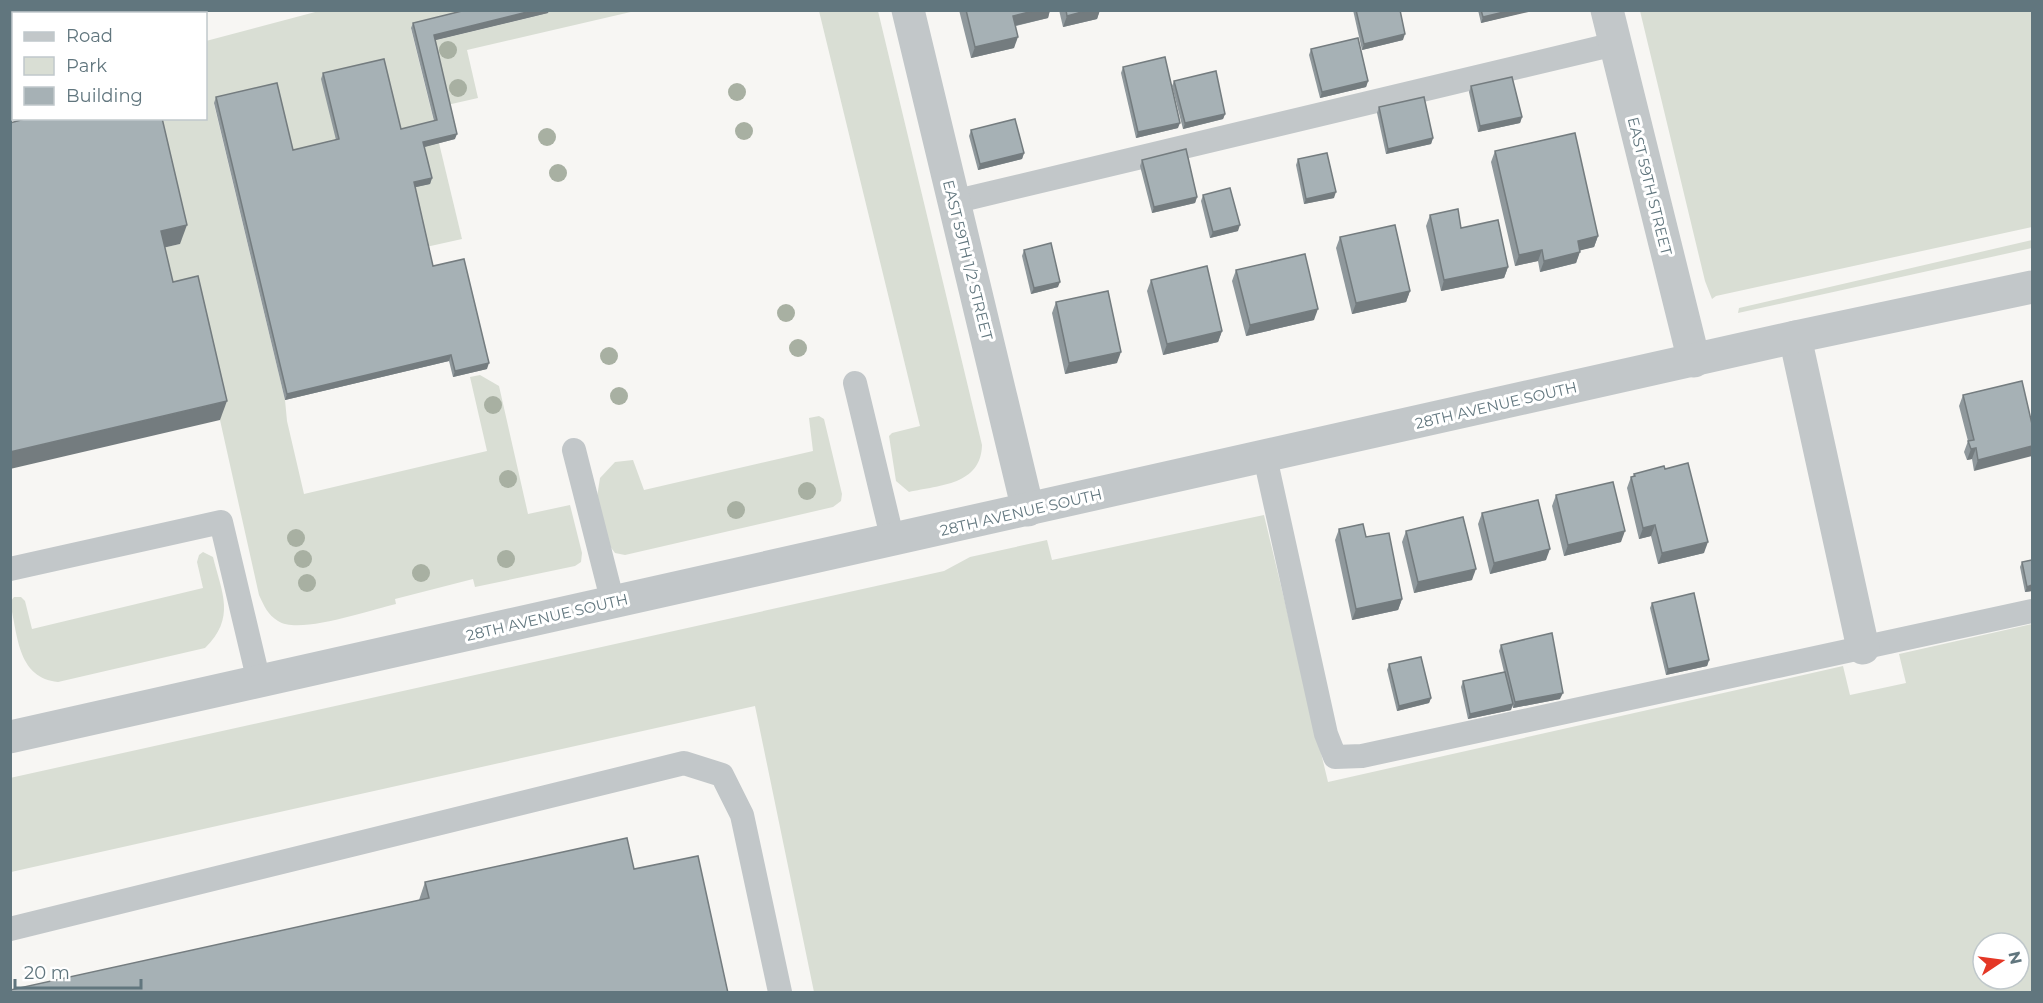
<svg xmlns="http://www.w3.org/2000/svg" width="2043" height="1003" viewBox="0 0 2043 1003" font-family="Montserrat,sans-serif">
<rect width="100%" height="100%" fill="#f7f6f3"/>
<g fill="#d9ded4" fill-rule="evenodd">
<path d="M 319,11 L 471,11 L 411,29 L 435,126 L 291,155 L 214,104 L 285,400 L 287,421 L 304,494 L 487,451 L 470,377 L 480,375 L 499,386 L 528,514 L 570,505 L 582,553 L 581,562 L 575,566 L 475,587 L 473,579 L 395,599 L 396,604 C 370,610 299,635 278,621 C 268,615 264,606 259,595 L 220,420 L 166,301 L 154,250 L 180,244 L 151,119 L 206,118 L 206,41 Z"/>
<polygon points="548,11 635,11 467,50 478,98 447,105 432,41 548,13"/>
<path d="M 819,11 L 878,11 L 982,445 C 981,485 940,485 909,492 L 896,481 L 889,436 L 892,433 L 920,426 Z"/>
<polygon points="1640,11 2032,11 2032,227 1716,296 1712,299 1705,281"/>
<polygon points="439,143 462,239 426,247 412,188 421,148"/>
<polygon points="2032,240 2032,248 1738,313 1739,308"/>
<polygon points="819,416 824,419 842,494 841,501 833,507 625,555 615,553 609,545 597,497 600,478 615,462 633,460 644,490 813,451 809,418"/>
<path d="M 1264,515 L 1328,782 L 1843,666 L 1850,695 L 1906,683 L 1899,654 L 2032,624 L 2032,992 L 814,992 L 755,706 L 11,872 L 10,778 L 944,571 L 970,557 L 1047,540 L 1052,560 ZM 1983,943 L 2019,943 L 2019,979 L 1983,979 Z"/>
<path d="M 203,552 L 213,557 C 222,593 236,618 205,648 L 58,682 C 19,678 18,639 11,607 L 11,601 L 14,597 L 21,597 L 25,601 L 32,629 L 203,588 L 197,562 L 199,555 Z"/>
</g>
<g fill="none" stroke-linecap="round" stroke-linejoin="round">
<g stroke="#c2c7c9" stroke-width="24">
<polyline points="109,14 117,10"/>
<polyline points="10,49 14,48"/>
<polyline points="953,202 1615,44"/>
<polyline points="855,383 893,541"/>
<polyline points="574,450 613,603"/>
<polyline points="1265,457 1326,734 1335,757 1362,756 2032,611"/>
<polyline points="10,569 221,522 259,682"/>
<polyline points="10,929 684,763 722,775 742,815 780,992"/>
</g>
<g stroke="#c2c7c9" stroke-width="33">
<polyline points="908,10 1028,510"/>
<polyline points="1607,10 1694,361"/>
<polyline points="1795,337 1863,648"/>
<polyline points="10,737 1795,337 2032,287"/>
</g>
</g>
<g fill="#a8b0a2">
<circle cx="448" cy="50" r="9"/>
<circle cx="458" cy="88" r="9"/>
<circle cx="737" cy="92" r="9"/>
<circle cx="744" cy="131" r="9"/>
<circle cx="547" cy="137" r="9"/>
<circle cx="558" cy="173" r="9"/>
<circle cx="786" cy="313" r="9"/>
<circle cx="798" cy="348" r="9"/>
<circle cx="609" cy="356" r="9"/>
<circle cx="619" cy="396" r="9"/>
<circle cx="493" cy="405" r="9"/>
<circle cx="508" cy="479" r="9"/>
<circle cx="807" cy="491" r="9"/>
<circle cx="736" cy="510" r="9"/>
<circle cx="296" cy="538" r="9"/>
<circle cx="303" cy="559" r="9"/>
<circle cx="506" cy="559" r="9"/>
<circle cx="421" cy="573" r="9"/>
<circle cx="307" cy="583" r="9"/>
</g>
<g fill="#8f989c">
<polygon points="466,10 549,10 548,13 435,40 455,139 424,147 432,178 430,184 415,187 433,266 487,369 453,377 449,361 285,400 214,103 216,97 293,150 336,140 321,79 323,73 401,129 434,121 411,28 413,23"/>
<polygon points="959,10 1050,10 1048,18 1016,26 1014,48 971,58"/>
<polygon points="1059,10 1100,10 1097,19 1063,27"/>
<polygon points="1353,10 1400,10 1403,40 1362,50"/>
<polygon points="1478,10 1533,10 1481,23"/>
<polygon points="1311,49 1368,81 1366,87 1320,98 1309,55"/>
<polygon points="1123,67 1178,128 1136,138 1121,73"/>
<polygon points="1174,81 1225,114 1223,119 1183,129 1172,86"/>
<polygon points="1471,86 1522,117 1520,123 1478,132 1469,92"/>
<polygon points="1379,107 1433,138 1431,144 1386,154 1377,113"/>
<polygon points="971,130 1024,153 1022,159 978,170 969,136"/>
<polygon points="1495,151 1598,236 1594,247 1580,250 1576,263 1540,272 1538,261 1515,266 1491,162"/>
<polygon points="1298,159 1334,198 1304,204 1296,165"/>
<polygon points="1142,160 1197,197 1195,203 1152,213 1140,166"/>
<polygon points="1203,195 1238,231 1210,238 1201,201"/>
<polygon points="1430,215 1461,228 1508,267 1504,278 1441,291 1426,226"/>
<polygon points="1340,237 1410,291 1406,302 1352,314 1336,248"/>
<polygon points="1024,250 1058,287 1031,294 1022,256"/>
<polygon points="1236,270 1314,320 1246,336 1232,281"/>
<polygon points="1151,280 1222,331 1218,342 1163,355 1147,291"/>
<polygon points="1056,302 1117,363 1065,374 1052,313"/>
<polygon points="2022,381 1974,471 1972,459 1967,460 1964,452 1968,441 1959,406 1963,395"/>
<polygon points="1665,469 1704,553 1658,564 1651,536 1639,539 1627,488 1631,477 1633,477 1634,474"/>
<polygon points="1556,495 1621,542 1564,556 1552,506"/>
<polygon points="1482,513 1546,560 1490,574 1478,524"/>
<polygon points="1339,529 1366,537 1402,599 1398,610 1352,620 1335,540"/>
<polygon points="1406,531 1472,580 1414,593 1402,542"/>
<polygon points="2032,560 2032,591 2025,592 2020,567 2022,562"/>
<polygon points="1652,603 1709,660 1707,666 1666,675 1650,608"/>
<polygon points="1501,645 1560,699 1513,708 1512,705 1511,710 1468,719 1461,687 1463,681 1504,672 1499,651"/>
<polygon points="1389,664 1431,698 1429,703 1397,711 1387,670"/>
<polygon points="634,869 419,900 425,882"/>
</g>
<g fill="#747c7f">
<polygon points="535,10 549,10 548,13 432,41 434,35"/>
<polygon points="1037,10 1050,10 1048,18 1009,27 1013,16"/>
<polygon points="1089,10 1100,10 1097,19 1063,27 1067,16"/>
<polygon points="1512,10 1533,11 1481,23 1483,17"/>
<polygon points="1405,34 1403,40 1362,50 1364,44"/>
<polygon points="1018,37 1014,48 971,58 975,47"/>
<polygon points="1368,81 1366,87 1320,98 1322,92"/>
<polygon points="1225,114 1223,119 1183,129 1185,123"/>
<polygon points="1522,117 1520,123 1478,132 1480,126"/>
<polygon points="1180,123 1178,128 1136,138 1138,132"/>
<polygon points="457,134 455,139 421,148 423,142"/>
<polygon points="1433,138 1431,144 1386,154 1388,149"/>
<polygon points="1024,153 1022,159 978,170 980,164"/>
<polygon points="432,178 430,184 412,188 414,182"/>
<polygon points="1336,192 1334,198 1304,204 1306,199"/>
<polygon points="1197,197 1195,203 1152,213 1154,207"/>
<polygon points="187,225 180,244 154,250 161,231"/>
<polygon points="1240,225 1238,231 1210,238 1213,232"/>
<polygon points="1598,236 1594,247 1574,252 1578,241"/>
<polygon points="1542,250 1538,261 1515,266 1519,255"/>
<polygon points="1580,252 1576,263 1540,272 1544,261"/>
<polygon points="1508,267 1504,278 1441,291 1444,280"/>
<polygon points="1060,282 1058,287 1031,294 1034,288"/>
<polygon points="1410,291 1406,302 1352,314 1356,303"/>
<polygon points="1318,309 1314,320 1246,336 1250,325"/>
<polygon points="1222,331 1218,342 1163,355 1167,344"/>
<polygon points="1121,352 1117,363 1065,374 1069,363"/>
<polygon points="451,355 449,361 285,400 287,394"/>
<polygon points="489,363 487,369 453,377 455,371"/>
<polygon points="227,401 220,420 10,469 10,452"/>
<polygon points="2032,446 2032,456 1974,471 1978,460"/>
<polygon points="1976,448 1972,459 1967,460 1971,449"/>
<polygon points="1655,525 1651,536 1639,539 1643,528"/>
<polygon points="1625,531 1621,542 1564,556 1568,545"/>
<polygon points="1708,542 1704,553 1658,564 1662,553"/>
<polygon points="1550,549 1546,560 1490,574 1494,563"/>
<polygon points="1476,569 1472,580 1414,593 1418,582"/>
<polygon points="2032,585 2032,591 2025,592 2027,587"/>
<polygon points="1402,599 1398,610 1352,620 1356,609"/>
<polygon points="1709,660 1707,666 1666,675 1668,669"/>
<polygon points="1563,693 1560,699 1513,708 1515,702"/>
<polygon points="1431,698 1429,703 1397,711 1399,706"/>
<polygon points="1513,704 1511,710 1468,719 1470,714"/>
</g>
<g fill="#a6b1b5" stroke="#747c7f" stroke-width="1.5">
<polygon points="466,10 535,10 434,35 457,134 423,142 432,178 414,182 433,266 464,259 489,363 455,371 451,355 287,394 216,97 277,83 293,150 339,139 323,73 384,59 401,129 437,120 413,23"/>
<polygon points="966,10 1037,10 1013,16 1018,37 975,47"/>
<polygon points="1066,10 1089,10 1067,16"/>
<polygon points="1356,10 1400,10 1405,34 1364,44"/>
<polygon points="1481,10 1512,10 1483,17"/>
<polygon points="1358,38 1368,81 1322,92 1311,49"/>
<polygon points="1165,57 1180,123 1138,132 1123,67"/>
<polygon points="1216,71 1225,114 1185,123 1174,81"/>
<polygon points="1512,77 1522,117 1480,126 1471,86"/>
<polygon points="1424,97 1433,138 1388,149 1379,107"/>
<polygon points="28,118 162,118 187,225 161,231 173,282 198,276 227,401 10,452 10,123"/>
<polygon points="1015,119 1024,153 980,164 971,130"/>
<polygon points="1575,133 1598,236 1578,241 1580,252 1544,261 1542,250 1519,255 1495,151"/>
<polygon points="1186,149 1197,197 1154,207 1142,160"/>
<polygon points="1327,153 1336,192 1306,199 1298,159"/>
<polygon points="1230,188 1240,225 1213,232 1203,195"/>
<polygon points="1458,209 1461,228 1498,220 1508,267 1444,280 1430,215"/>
<polygon points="1395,225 1410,291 1356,303 1340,237"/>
<polygon points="1051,243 1060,282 1034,288 1024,250"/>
<polygon points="1305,254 1318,309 1250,325 1236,270"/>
<polygon points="1207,266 1222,331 1167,344 1151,280"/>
<polygon points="1108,291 1121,352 1069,363 1056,302"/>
<polygon points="2022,381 2032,424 2032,446 1978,460 1976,448 1971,449 1968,441 1974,440 1963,395"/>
<polygon points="1688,463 1708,542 1662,553 1655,525 1643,528 1631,477 1635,476 1634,474 1664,466 1665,469"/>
<polygon points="1613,482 1625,531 1568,545 1556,495"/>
<polygon points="1538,500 1550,549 1494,563 1482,513"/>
<polygon points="1463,517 1476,569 1418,582 1406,531"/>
<polygon points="1363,524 1366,537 1389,533 1402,599 1356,609 1339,529"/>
<polygon points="2032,560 2032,585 2027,587 2022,562"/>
<polygon points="1694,593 1709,660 1668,669 1652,603"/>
<polygon points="1552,633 1563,693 1515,702 1501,645"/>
<polygon points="1421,657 1431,698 1399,706 1389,664"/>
<polygon points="1505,672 1513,704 1470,714 1463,681"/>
<polygon points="627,838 634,869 698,856 728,993 10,993 10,990 429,898 425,882"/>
</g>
<g text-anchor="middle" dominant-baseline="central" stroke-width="6" stroke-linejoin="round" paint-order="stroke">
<g font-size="15" fill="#61767e" stroke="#fff">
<text transform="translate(1650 186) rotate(76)">EAST 59TH STREET</text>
<text transform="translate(968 260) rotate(76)">EAST 59TH 1/2 STREET</text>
<text transform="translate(1496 405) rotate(-13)">28TH AVENUE SOUTH</text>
<text transform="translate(1021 512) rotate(-13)">28TH AVENUE SOUTH</text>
<text transform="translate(547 617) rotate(-13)">28TH AVENUE SOUTH</text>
</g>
</g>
<rect width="2043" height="1003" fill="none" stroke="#61767e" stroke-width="24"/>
<rect x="12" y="12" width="195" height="108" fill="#ffffff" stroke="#c0c8cb" stroke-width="1.5"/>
<rect x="24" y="32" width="30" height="9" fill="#c2c7c9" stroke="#c0c8cb" stroke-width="1.5"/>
<text x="66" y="42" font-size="18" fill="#61767e">Road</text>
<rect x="24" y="57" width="30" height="18" fill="#d9ded4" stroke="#c0c8cb" stroke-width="1.5"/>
<text x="66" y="72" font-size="18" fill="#61767e">Park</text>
<rect x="24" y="87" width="30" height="18" fill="#a6b1b5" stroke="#c0c8cb" stroke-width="1.5"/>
<text x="66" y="102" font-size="18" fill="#61767e">Building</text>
<g transform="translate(2001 961) rotate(77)"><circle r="28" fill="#ffffff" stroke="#c0c8cb" stroke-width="1.5"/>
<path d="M0-4.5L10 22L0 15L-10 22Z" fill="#e43726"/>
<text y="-9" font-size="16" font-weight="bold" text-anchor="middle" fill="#61767e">N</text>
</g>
<path d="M15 979v9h126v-9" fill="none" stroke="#61767e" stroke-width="3"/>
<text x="24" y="979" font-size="18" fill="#61767e" stroke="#ffffff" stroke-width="4.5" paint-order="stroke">20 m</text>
</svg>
